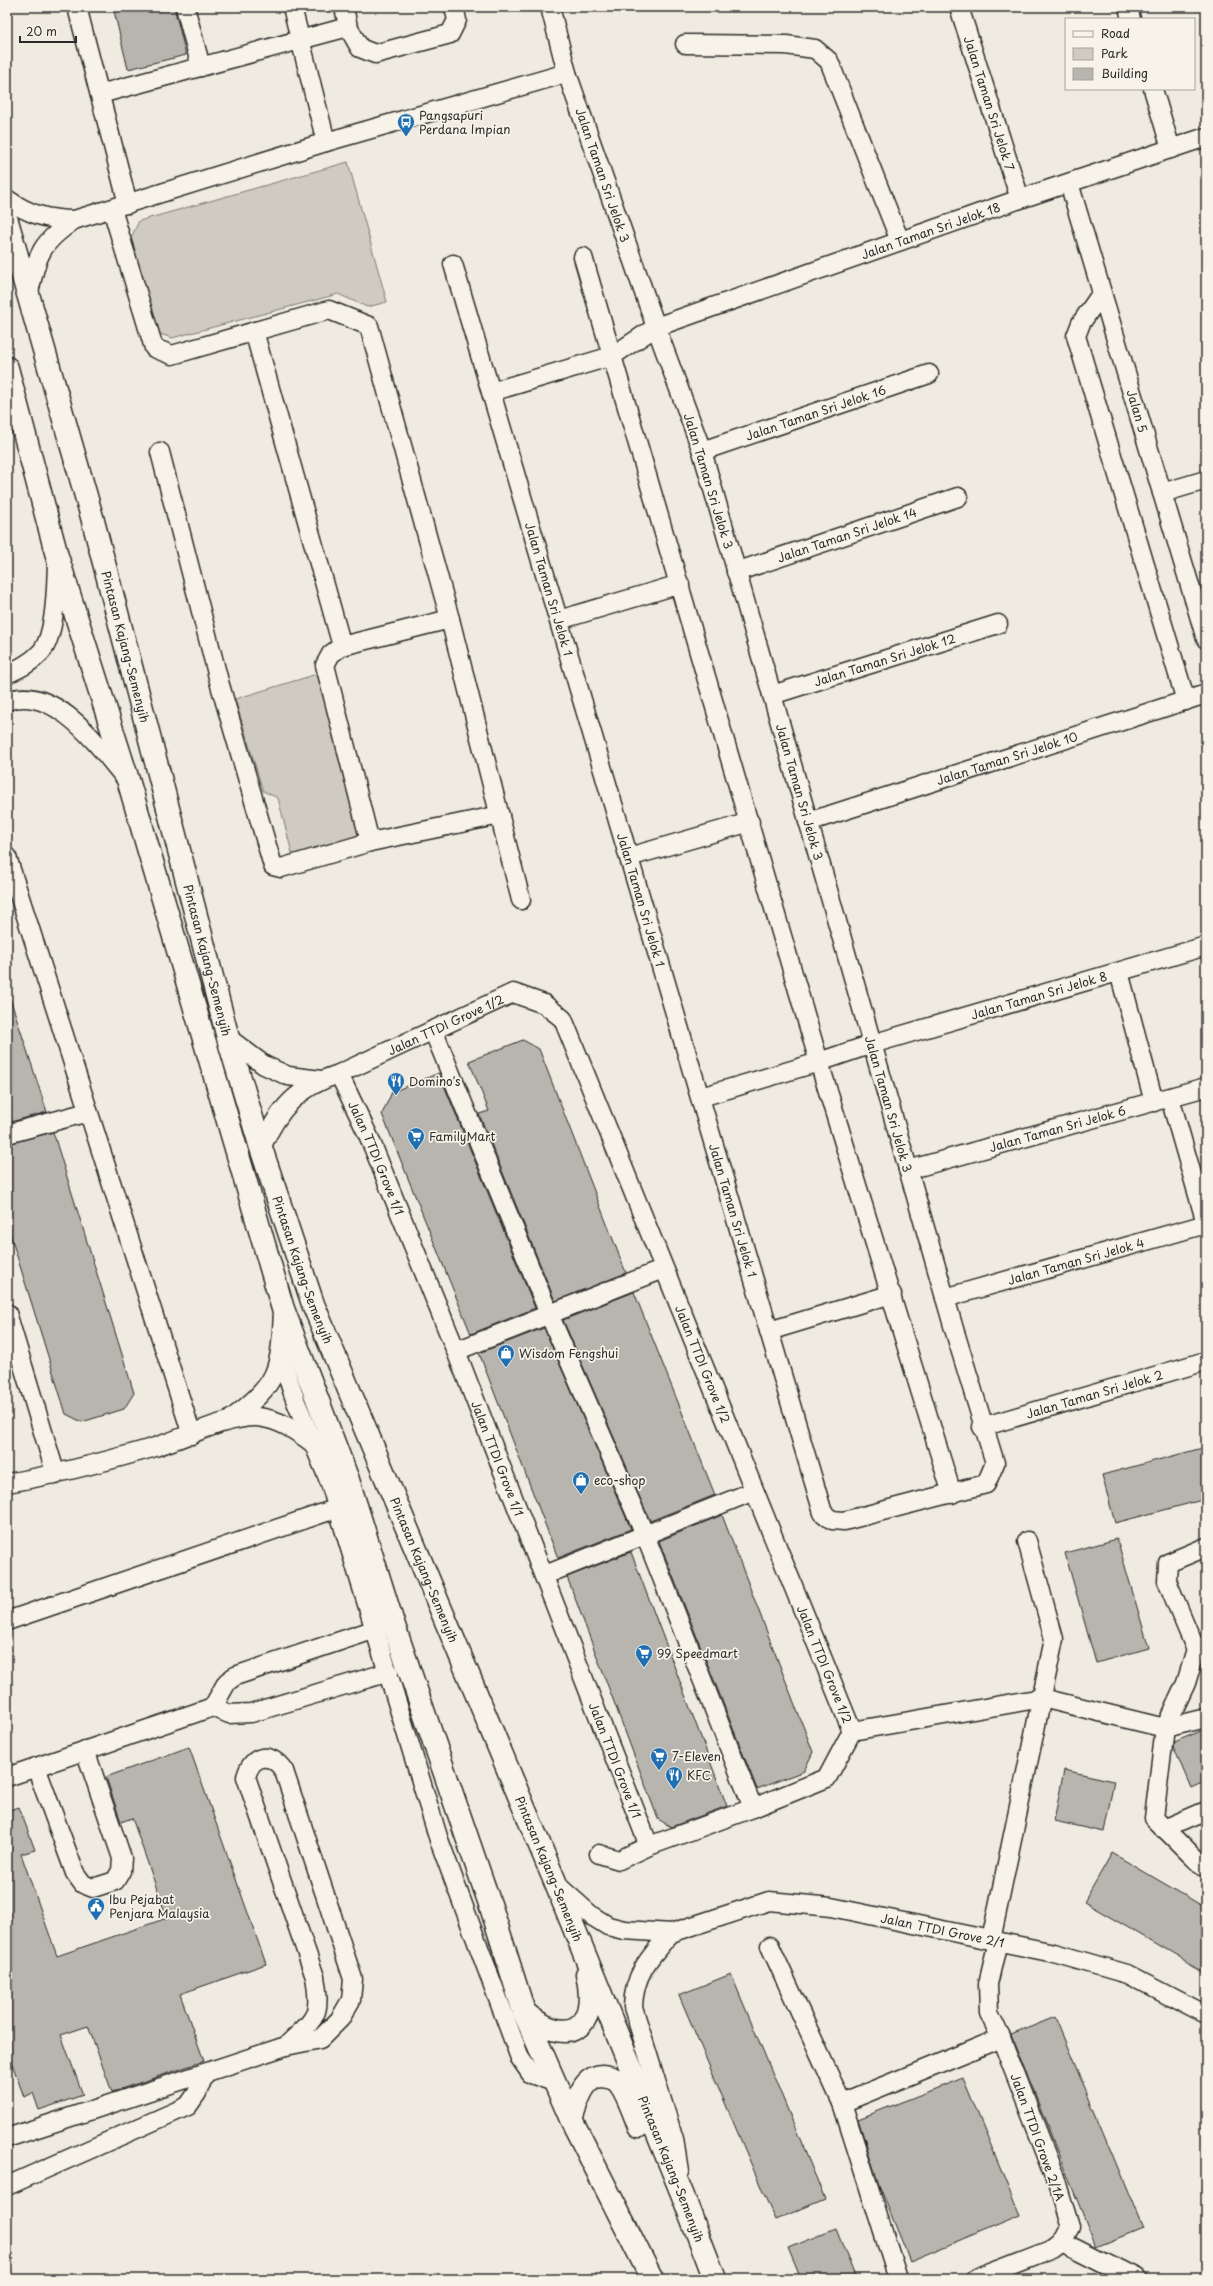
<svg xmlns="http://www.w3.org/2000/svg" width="1213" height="2286" viewBox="0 0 1213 2286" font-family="'Playpen Sans',sans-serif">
<rect width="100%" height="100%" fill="#efebe0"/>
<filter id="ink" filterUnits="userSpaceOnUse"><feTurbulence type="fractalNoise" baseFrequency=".025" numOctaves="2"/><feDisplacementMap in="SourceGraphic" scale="8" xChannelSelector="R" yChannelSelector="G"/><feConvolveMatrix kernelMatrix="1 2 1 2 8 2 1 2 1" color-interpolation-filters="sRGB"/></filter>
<g filter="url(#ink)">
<g fill="#cfcbc2" stroke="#7d7b76">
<polygon points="348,162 387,302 367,307 338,294 172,338 157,333 128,244 139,221"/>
<polygon points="317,674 364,838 294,861 278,798 263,791 235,699"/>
</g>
<g fill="#b8b5ae" stroke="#2b2b2b">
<polygon points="113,7 174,7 186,55 128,69"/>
<polygon points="10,998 47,1112 7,1123 7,999"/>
<polygon points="523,1040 539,1049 626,1273 555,1301 479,1114 489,1111 469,1061"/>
<polygon points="439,1073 535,1308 471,1334 382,1114 392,1092"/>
<polygon points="53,1132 134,1393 124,1409 82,1422 66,1414 7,1224 7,1144"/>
<polygon points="634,1292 715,1495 650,1521 563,1320"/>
<polygon points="544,1328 631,1529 558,1558 479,1353"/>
<polygon points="1206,1447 1206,1499 1115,1523 1102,1475"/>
<polygon points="722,1515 813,1752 804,1771 757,1789 659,1541"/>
<polygon points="1117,1539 1149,1648 1096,1663 1065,1553"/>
<polygon points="631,1552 727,1806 671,1827 658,1819 567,1577"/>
<polygon points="1206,1729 1206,1781 1191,1788 1173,1746 1174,1742"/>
<polygon points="189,1747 266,1964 180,1994 204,2061 112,2092 88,2026 61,2035 83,2095 39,2110 33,2093 24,2097 7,2050 7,1811 19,1807 35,1850 21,1854 57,1956 167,1918 132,1818 121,1822 106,1777"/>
<polygon points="1064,1770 1114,1781 1104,1832 1054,1821"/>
<polygon points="1112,1853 1206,1908 1206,1973 1084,1902"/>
<polygon points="731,1974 825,2199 775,2220 679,1995"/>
<polygon points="1055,2017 1143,2228 1096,2247 1011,2035"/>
<polygon points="963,2078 1020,2215 910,2261 879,2185 858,2119"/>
<polygon points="836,2229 856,2279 801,2279 788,2248"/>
</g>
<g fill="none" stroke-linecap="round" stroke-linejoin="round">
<g stroke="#2b2b2b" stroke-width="21">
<g id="minor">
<polyline points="77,7 128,204"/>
<polyline points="185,7 201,67"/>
<polyline points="292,7 326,142"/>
<polyline points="344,7 348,27 360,48 375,54 450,34 457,20 454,7"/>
<path id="s1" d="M 959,7 L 1020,199"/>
<polyline points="1128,7 1131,19"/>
<polyline points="685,44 786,45 815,49 829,61 900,241"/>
<polyline points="1153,89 1171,149"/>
<polyline points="100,94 348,27"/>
<path id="s2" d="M 1069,183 L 1206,639"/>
<path d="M 7,199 C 28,214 48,220 74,220"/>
<polyline points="112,209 154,348 172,355 329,310 369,326 450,619 521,900"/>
<polyline points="583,257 819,1062 952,1494"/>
<path id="s3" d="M 453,264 L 823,1513 L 832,1520 L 844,1521 L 986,1484 L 995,1463 L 954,1329 L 702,451 L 656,327 L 567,73 L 550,7"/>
<polyline points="1101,294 1081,323 1076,336 1186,701"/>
<path d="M 28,296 C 38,255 38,245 74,220 L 326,142 L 567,73"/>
<polyline points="254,331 342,646 331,654 325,665 370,842"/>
<path id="s4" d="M 491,392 L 612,356 L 656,327 L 1020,199 L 1206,137"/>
<path id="s5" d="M 702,451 L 929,374"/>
<polyline points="160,452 220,685 273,866 281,868 370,842 500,815"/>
<polyline points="1162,493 1206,480"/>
<path id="s6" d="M 736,572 L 958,497"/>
<polyline points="559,620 680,584"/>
<polyline points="342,646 450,619"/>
<path d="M 7,674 C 20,668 31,663 41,652 C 56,635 56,586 57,564"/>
<path id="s7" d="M 772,695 L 998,624"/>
<path d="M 7,701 C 55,683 100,748 126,779"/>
<path id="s8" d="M 808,822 L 1206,694"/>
<polyline points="7,857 192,1435"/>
<polyline points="629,857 750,822"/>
<polyline points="1119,972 1154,1102"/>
<polyline points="433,1030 549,1314 645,1535 753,1808"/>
<polyline points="228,1038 264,1065 288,1076 321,1080"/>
<path id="s9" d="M 339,1074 L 369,1137 L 456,1351 L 649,1846"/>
<path id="s10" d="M 701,1097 L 819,1062 L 872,1044 L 1206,946"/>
<polyline points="1170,1098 1206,1223"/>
<polyline points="7,1134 88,1112"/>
<path id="s11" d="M 261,1148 C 278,1110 297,1087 339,1074 L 513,993 L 544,1004 L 563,1019 L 852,1731 L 827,1778 L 753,1808 L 649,1846 L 619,1860 L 599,1854"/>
<path id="s12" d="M 908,1170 L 1206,1087"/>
<path id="s13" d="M 945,1298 L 1206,1224"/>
<polyline points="7,1313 56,1475"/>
<polyline points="769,1331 892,1294"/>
<polyline points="456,1351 664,1269"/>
<polyline points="281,1358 296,1402 330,1483 439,1840 520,2058 531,2074 554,2082"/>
<path d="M 230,1420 C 279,1382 280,1372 283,1312"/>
<path id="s14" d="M 982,1427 L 1206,1361"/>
<path d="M 7,1483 C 56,1475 104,1462 152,1448 C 182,1439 227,1416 257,1417 C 280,1419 296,1431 314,1444"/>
<polyline points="545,1575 754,1491"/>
<polyline points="7,1621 338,1508"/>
<polyline points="1196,1650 1167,1581 1168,1563 1206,1547"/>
<polyline points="213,1707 227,1682 235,1676 376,1629"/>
<polyline points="1206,1718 1165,1728 1154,1818 1198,1862 1206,1867"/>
<polyline points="852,1731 1042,1698 1165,1728 1186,1683 1196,1650 1206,1645"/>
<polyline points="36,1767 75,1873 83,1884 93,1888 115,1881 121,1871 122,1858 85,1750"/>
<polyline points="7,1777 213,1707 229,1714 251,1713 389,1672"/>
<polyline points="1164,1829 1206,1811"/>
<path id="s15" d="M 556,1884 L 592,1916 L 608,1926 L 624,1930 L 671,1933 L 769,1901 L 831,1907 L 1054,1953 L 1127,1974 L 1206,2015"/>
<path d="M 671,1933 C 650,1957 634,1973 633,2007 L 674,2139 L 679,2171"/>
<polyline points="991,1940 1054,1639 1027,1541"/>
<polyline points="770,1946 842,2103 898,2279"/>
<polyline points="842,2103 1001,2038"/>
<path d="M 7,2138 L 286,2046 L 320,2039 L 340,2019 L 351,2000 L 353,1979 L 284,1771 C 271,1751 252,1754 246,1777 L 315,1977 C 322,2018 315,2018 286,2046"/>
<polyline points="7,2186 188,2106 197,2093 205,2073"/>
<polyline points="1062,2242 1136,2279"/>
<polyline points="975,2279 1053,2249 1062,2242 1070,2227 1054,2174 1001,2038 989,2013 988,1984 998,1941"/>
</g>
</g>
<g stroke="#2b2b2b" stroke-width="25">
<g id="highway">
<path id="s16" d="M 7,221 L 92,517 L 228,1038 L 261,1148 L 313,1304 L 556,1884 L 683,2196 L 715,2279"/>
<polyline points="7,368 57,556 129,783 283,1309 348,1480 392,1620 491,1907 524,2012 571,2119 652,2279"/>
<path d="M 524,2012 C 567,2049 600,2029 587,1974"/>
<path d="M 571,2119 C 577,2103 582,2077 602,2076 C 606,2076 614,2078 617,2081 C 626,2089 634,2114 639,2126"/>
</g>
</g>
<use href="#minor" stroke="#f7f3e8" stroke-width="18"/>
<use href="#highway" stroke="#f7f3e8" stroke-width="22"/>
</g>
</g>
<defs>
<g id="bus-pin" transform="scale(0.9)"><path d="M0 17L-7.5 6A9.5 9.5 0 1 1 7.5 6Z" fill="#1f6fb2" stroke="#f7f3e8"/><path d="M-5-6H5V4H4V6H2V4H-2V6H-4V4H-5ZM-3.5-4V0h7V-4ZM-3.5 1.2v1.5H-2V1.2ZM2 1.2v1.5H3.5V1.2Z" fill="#fff"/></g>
<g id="restaurant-pin" transform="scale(0.9)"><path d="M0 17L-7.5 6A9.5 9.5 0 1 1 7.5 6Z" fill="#1f6fb2" stroke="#f7f3e8"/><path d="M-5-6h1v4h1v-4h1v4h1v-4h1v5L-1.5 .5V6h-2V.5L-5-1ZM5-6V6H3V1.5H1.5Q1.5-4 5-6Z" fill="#fff"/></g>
<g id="supermarket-pin" transform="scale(0.9)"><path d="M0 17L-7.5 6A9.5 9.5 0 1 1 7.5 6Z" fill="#1f6fb2" stroke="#f7f3e8"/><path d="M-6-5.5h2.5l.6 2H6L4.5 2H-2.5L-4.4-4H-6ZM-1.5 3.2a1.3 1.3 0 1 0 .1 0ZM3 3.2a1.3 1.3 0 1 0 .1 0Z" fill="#fff"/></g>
<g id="shop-pin" transform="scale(0.9)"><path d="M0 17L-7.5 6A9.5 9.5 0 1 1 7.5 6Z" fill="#1f6fb2" stroke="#f7f3e8"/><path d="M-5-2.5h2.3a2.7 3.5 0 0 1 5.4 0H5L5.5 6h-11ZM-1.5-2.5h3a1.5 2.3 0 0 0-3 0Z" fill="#fff"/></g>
<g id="civic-pin" transform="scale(0.9)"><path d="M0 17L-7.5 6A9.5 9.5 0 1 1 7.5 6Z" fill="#1f6fb2" stroke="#f7f3e8"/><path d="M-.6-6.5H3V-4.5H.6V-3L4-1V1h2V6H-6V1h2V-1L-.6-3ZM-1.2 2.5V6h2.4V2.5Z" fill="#fff"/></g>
</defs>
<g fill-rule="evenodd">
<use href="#bus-pin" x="406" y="122"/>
<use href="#restaurant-pin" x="396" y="1081"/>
<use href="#supermarket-pin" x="416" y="1136"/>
<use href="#shop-pin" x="506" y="1353"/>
<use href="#shop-pin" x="581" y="1480"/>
<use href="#supermarket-pin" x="644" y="1653"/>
<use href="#supermarket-pin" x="659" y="1756"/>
<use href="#restaurant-pin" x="674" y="1775"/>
<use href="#civic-pin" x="96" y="1906"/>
</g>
<g text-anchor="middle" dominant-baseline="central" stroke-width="3.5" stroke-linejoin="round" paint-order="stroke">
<g font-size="12" fill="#2b2b2b" stroke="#f7f3e8">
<text stroke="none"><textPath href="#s1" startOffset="101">Jalan Taman Sri Jelok 7</textPath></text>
<text transform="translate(603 175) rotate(71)">Jalan Taman Sri Jelok 3</text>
<text stroke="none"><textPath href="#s4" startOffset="470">Jalan Taman Sri Jelok 18</textPath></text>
<text stroke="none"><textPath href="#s2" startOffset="238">Jalan 5</textPath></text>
<text stroke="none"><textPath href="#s5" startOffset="120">Jalan Taman Sri Jelok 16</textPath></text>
<text transform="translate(709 481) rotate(73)">Jalan Taman Sri Jelok 3</text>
<text stroke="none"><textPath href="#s6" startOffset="117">Jalan Taman Sri Jelok 14</textPath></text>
<text stroke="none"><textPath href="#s3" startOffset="339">Jalan Taman Sri Jelok 1</textPath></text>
<text stroke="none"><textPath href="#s16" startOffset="442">Pintasan Kajang-Semenyih</textPath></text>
<text stroke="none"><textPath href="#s7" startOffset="118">Jalan Taman Sri Jelok 12</textPath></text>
<text stroke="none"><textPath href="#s8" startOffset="209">Jalan Taman Sri Jelok 10</textPath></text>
<text transform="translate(800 792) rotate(74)">Jalan Taman Sri Jelok 3</text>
<text stroke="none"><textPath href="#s3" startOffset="663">Jalan Taman Sri Jelok 1</textPath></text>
<text stroke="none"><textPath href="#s16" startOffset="766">Pintasan Kajang-Semenyih</textPath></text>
<text stroke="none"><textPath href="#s10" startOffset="353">Jalan Taman Sri Jelok 8</textPath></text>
<text stroke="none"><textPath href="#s11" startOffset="229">Jalan TTDI Grove 1/2</textPath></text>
<text transform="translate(889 1104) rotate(74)">Jalan Taman Sri Jelok 3</text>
<text stroke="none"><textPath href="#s12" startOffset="155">Jalan Taman Sri Jelok 6</textPath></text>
<text stroke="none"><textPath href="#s9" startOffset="92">Jalan TTDI Grove 1/1</textPath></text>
<text stroke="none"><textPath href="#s3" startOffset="987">Jalan Taman Sri Jelok 1</textPath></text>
<text stroke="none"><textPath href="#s13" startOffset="136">Jalan Taman Sri Jelok 4</textPath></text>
<text stroke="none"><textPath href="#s16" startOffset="1090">Pintasan Kajang-Semenyih</textPath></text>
<text stroke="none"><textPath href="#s11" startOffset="733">Jalan TTDI Grove 1/2</textPath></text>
<text stroke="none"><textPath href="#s14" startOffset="117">Jalan Taman Sri Jelok 2</textPath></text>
<text stroke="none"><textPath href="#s9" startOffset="416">Jalan TTDI Grove 1/1</textPath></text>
<text stroke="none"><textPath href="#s16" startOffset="1414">Pintasan Kajang-Semenyih</textPath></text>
<text stroke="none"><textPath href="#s11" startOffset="1057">Jalan TTDI Grove 1/2</textPath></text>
<text stroke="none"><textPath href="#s9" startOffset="740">Jalan TTDI Grove 1/1</textPath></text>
<text stroke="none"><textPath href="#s16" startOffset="1738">Pintasan Kajang-Semenyih</textPath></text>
<text stroke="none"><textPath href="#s15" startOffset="410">Jalan TTDI Grove 2/1</textPath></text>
<text transform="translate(1038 2137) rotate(70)">Jalan TTDI Grove 2/1A</text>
<text stroke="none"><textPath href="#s16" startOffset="2062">Pintasan Kajang-Semenyih</textPath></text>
</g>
<g font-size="12" fill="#2b2b2b" stroke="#f7f3e8" text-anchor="start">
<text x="419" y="115">Pangsapuri<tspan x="419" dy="14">Perdana Impian</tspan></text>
<text x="409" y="1081">Domino's</text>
<text x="429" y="1136">FamilyMart</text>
<text x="519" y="1353">Wisdom Fengshui</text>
<text x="594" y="1480">eco-shop</text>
<text x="657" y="1653">99 Speedmart</text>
<text x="672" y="1756">7-Eleven</text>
<text x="687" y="1775">KFC</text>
<text x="109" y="1899">Ibu Pejabat<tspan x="109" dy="14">Penjara Malaysia</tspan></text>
</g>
</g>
<rect width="1213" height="2286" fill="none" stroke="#f7f3e8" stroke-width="24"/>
<rect x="12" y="12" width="1189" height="2262" fill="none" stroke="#2b2b2b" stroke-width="1.5" filter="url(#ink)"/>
<rect x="1065" y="18" width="130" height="72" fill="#f7f3e8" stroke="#a5a39c"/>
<rect x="1073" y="31" width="20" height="6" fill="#f7f3e8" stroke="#a5a39c"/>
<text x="1101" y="38" font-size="12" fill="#2b2b2b">Road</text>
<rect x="1073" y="48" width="20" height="12" fill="#cfcbc2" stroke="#a5a39c"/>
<text x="1101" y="58" font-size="12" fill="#2b2b2b">Park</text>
<rect x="1073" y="68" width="20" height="12" fill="#b8b5ae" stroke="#a5a39c"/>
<text x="1101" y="78" font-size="12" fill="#2b2b2b">Building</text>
<path d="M20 36v6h56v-6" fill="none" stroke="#2b2b2b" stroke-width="2"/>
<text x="26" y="36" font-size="12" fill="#2b2b2b" stroke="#f7f3e8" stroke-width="3" paint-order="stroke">20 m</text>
</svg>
